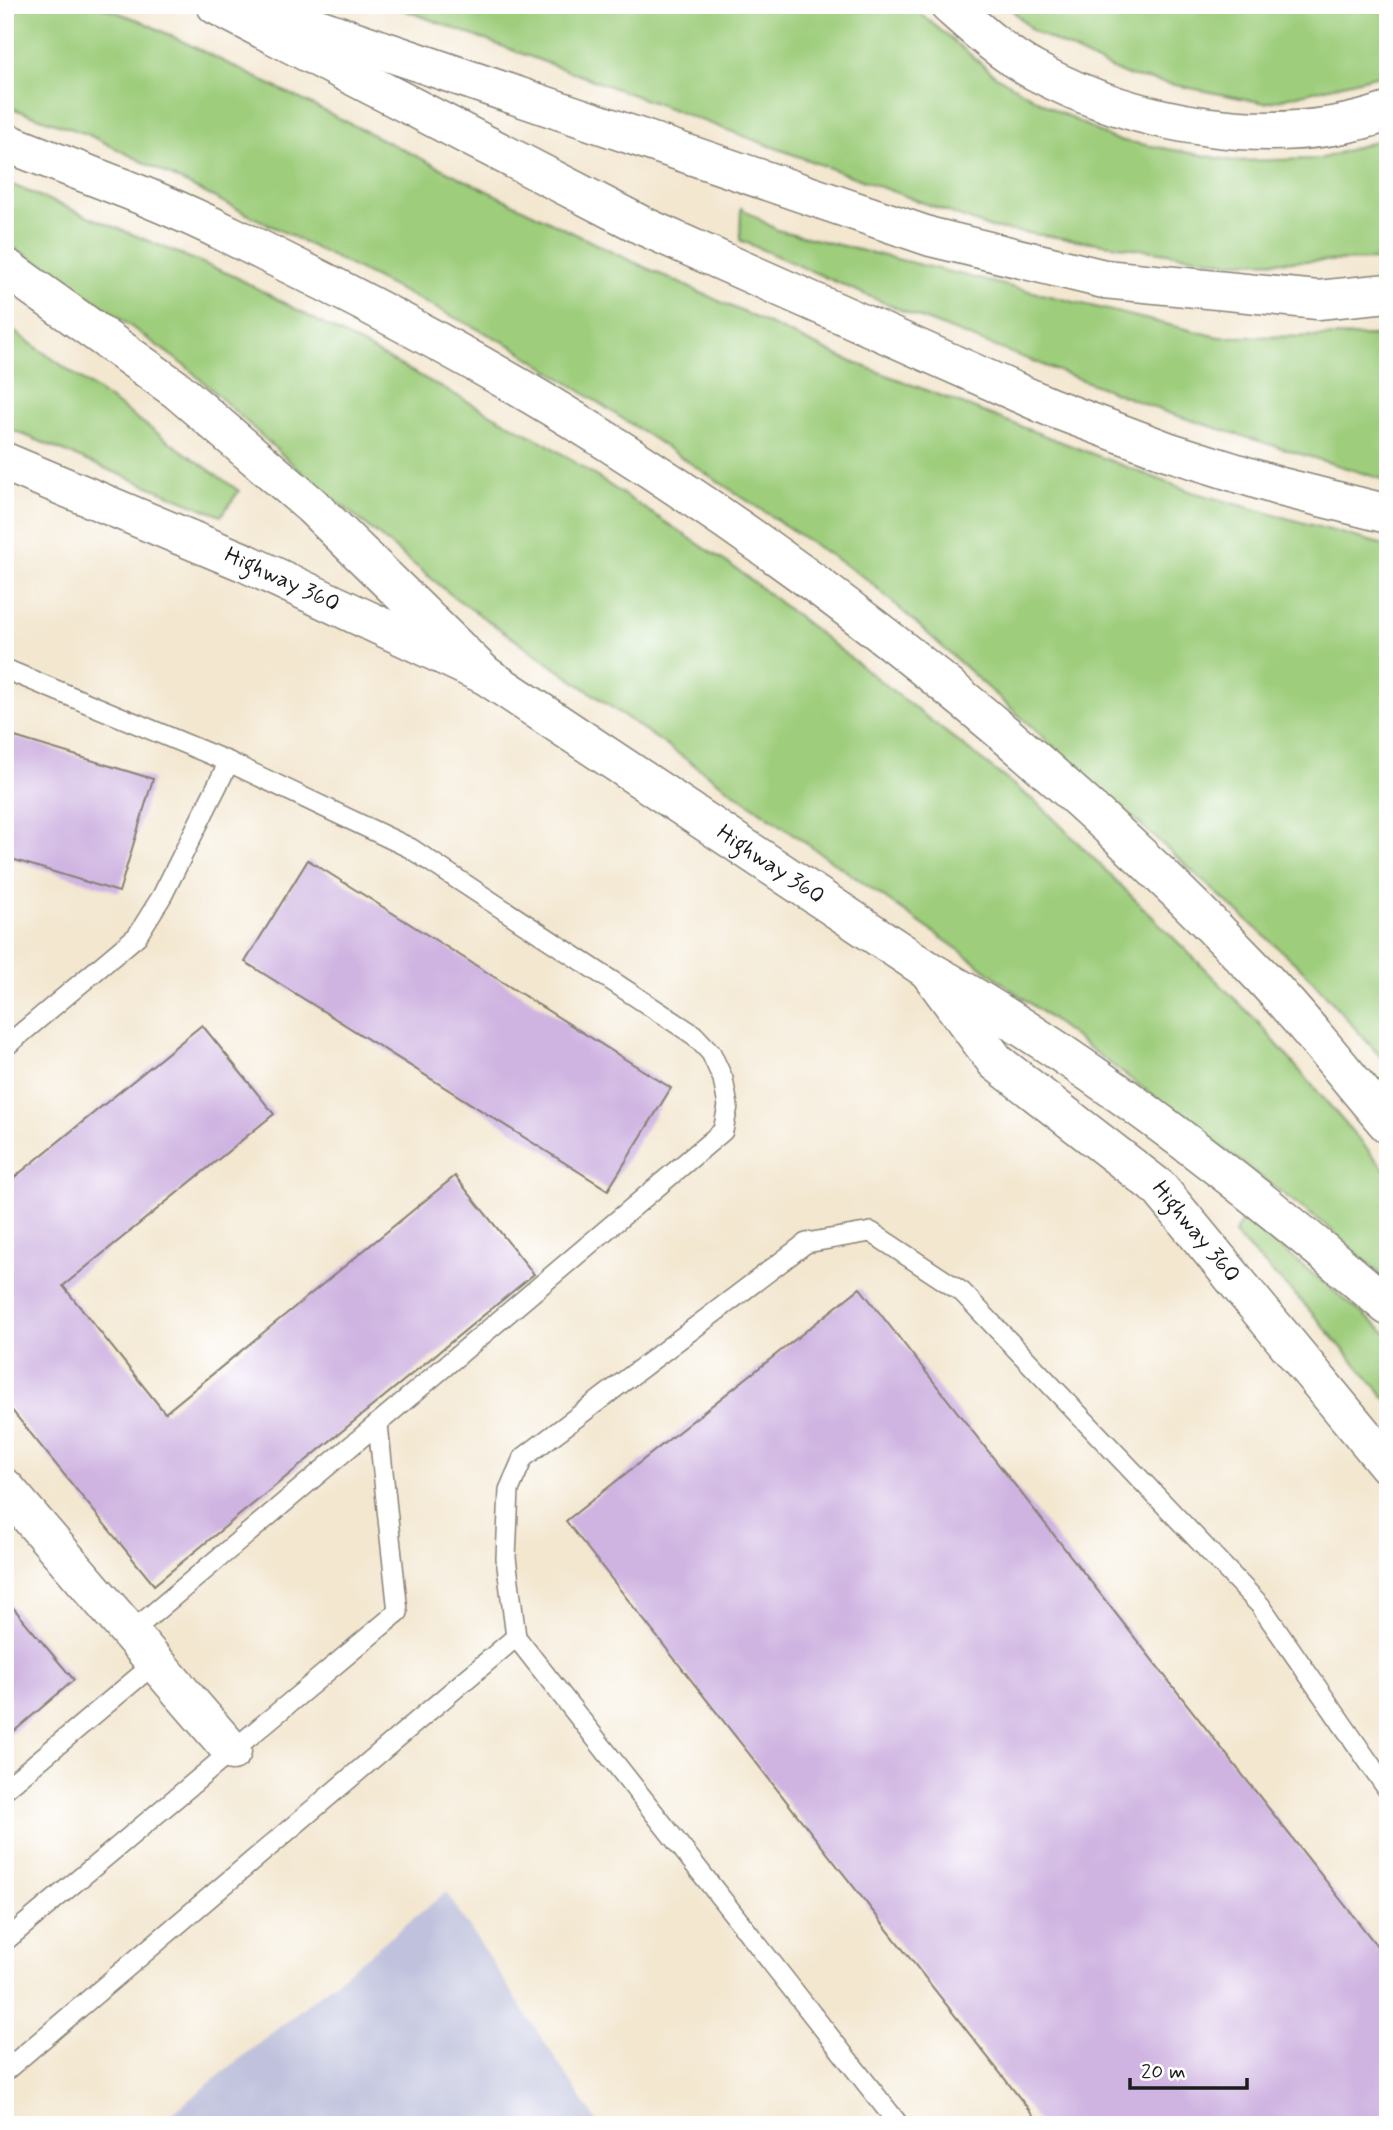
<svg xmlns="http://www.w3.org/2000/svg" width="1393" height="2130" viewBox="0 0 1393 2130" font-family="Mynerve,sans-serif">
<rect width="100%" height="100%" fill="#fff"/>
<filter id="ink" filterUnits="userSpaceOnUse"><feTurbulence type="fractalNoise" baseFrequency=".0143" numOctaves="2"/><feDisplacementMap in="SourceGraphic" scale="14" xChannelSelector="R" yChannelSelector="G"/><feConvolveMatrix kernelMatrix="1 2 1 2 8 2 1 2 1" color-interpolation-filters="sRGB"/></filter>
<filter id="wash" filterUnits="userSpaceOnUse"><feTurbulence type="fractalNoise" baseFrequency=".00686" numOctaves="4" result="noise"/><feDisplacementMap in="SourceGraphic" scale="28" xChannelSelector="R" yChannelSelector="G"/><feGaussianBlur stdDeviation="1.57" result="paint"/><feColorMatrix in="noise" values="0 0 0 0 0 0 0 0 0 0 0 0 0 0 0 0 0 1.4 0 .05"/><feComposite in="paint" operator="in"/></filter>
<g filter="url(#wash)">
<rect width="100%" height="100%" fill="#f3e7d0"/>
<polygon fill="#c0c2dd" points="446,1892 599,2125 158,2125"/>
<g fill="#9ecd7b" stroke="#5d744c" stroke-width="2">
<polygon points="5,5 97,5 141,21 614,253 850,361 1192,492 1388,546 1388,1065 1307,974 868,580 512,346 87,134 5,106"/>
<polygon points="391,5 910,5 996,76 1055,110 1113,139 1234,161 1320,159 1388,137 1388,260 1230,262 991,228"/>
<polygon points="1007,5 1388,5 1388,73 1265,103 1125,75 1033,31"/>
<polygon points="5,182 234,276 547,444 738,570 1043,808 1256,1020 1388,1173 1388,1281 1329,1228 959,950 454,597 302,473 187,367 59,275 5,242"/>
<polygon points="741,208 777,230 1219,337 1388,336 1388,481 1168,413 910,314 740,240"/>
<polygon points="5,325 239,491 221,516 5,427"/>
<polygon points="1243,1218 1388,1334 1388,1401 1305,1305 1234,1234"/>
</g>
<g id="blocks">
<g fill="#cfb4e1">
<polygon points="5,734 153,779 119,892 5,857"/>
<polygon points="308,860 671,1088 608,1190 245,962"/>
<polygon points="202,1025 274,1114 63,1286 165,1413 455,1176 534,1274 154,1585 5,1402 5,1185"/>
<polygon points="860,1288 1388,1960 1388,2125 1041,2125 566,1521"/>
<polygon points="5,1598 74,1680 5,1739"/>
</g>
</g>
</g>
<g filter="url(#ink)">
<use href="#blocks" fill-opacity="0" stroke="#888276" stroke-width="2"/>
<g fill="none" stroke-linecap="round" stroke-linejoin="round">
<g stroke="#888276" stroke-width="22">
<g id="lane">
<polyline points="5,669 229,762 162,896 137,936 5,1047"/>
<polyline points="129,1634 723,1131 728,1106 723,1079 711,1053 694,1035 410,848 229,762"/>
<polyline points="516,1637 506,1558 509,1490 523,1458 806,1243 871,1232 962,1292 1260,1605 1388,1790"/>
<polyline points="5,1789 154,1664"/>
<polyline points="5,1941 398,1612 378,1425"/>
<polyline points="5,2071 516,1637 899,2125"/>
</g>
</g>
<g stroke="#888276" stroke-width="41">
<polyline id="street" points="5,1488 232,1751"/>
</g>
<g stroke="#888276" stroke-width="41">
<g id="secondary">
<path id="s1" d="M 5,462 L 246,563 L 485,675 L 928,970 L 996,1062 L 1159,1188 L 1388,1465"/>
</g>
</g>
<g stroke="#888276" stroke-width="41">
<g id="highway">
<polyline points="216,5 643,226 1050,407 1167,451 1281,487 1388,514"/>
<path d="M 949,5 C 975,28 1002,53 1033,70 C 1136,126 1275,151 1388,112"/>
<polyline points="268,11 931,237 1104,279 1318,300 1388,293"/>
<path d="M 5,142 C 79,172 157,198 228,234 C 354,295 481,361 599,436 C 841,589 1067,772 1265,980 C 1308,1026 1347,1076 1388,1124"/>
<polyline points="5,267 177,390 312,506 485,675"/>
<path d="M 928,970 C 1093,1064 1243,1183 1388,1306"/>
</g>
</g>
<use href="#lane" stroke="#fff" stroke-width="19"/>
<use href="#street" stroke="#fff" stroke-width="38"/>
<use href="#secondary" stroke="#fff" stroke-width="38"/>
<use href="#highway" stroke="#fff" stroke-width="38"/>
</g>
</g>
<g text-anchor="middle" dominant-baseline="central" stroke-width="6" stroke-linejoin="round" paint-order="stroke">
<g font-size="23" fill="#1c1c1c" stroke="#fff">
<text stroke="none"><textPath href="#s1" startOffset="301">Highway 360</textPath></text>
<text stroke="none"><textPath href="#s1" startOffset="868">Highway 360</textPath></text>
<text stroke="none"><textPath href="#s1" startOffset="1435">Highway 360</textPath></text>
</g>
</g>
<rect width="1393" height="2130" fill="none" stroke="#fff" stroke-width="28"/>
<path d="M1130 2078v10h117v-10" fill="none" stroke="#1c1c1c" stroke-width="3.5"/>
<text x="1141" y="2078" font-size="21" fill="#1c1c1c" stroke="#ffffff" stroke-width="5" paint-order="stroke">20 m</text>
</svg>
